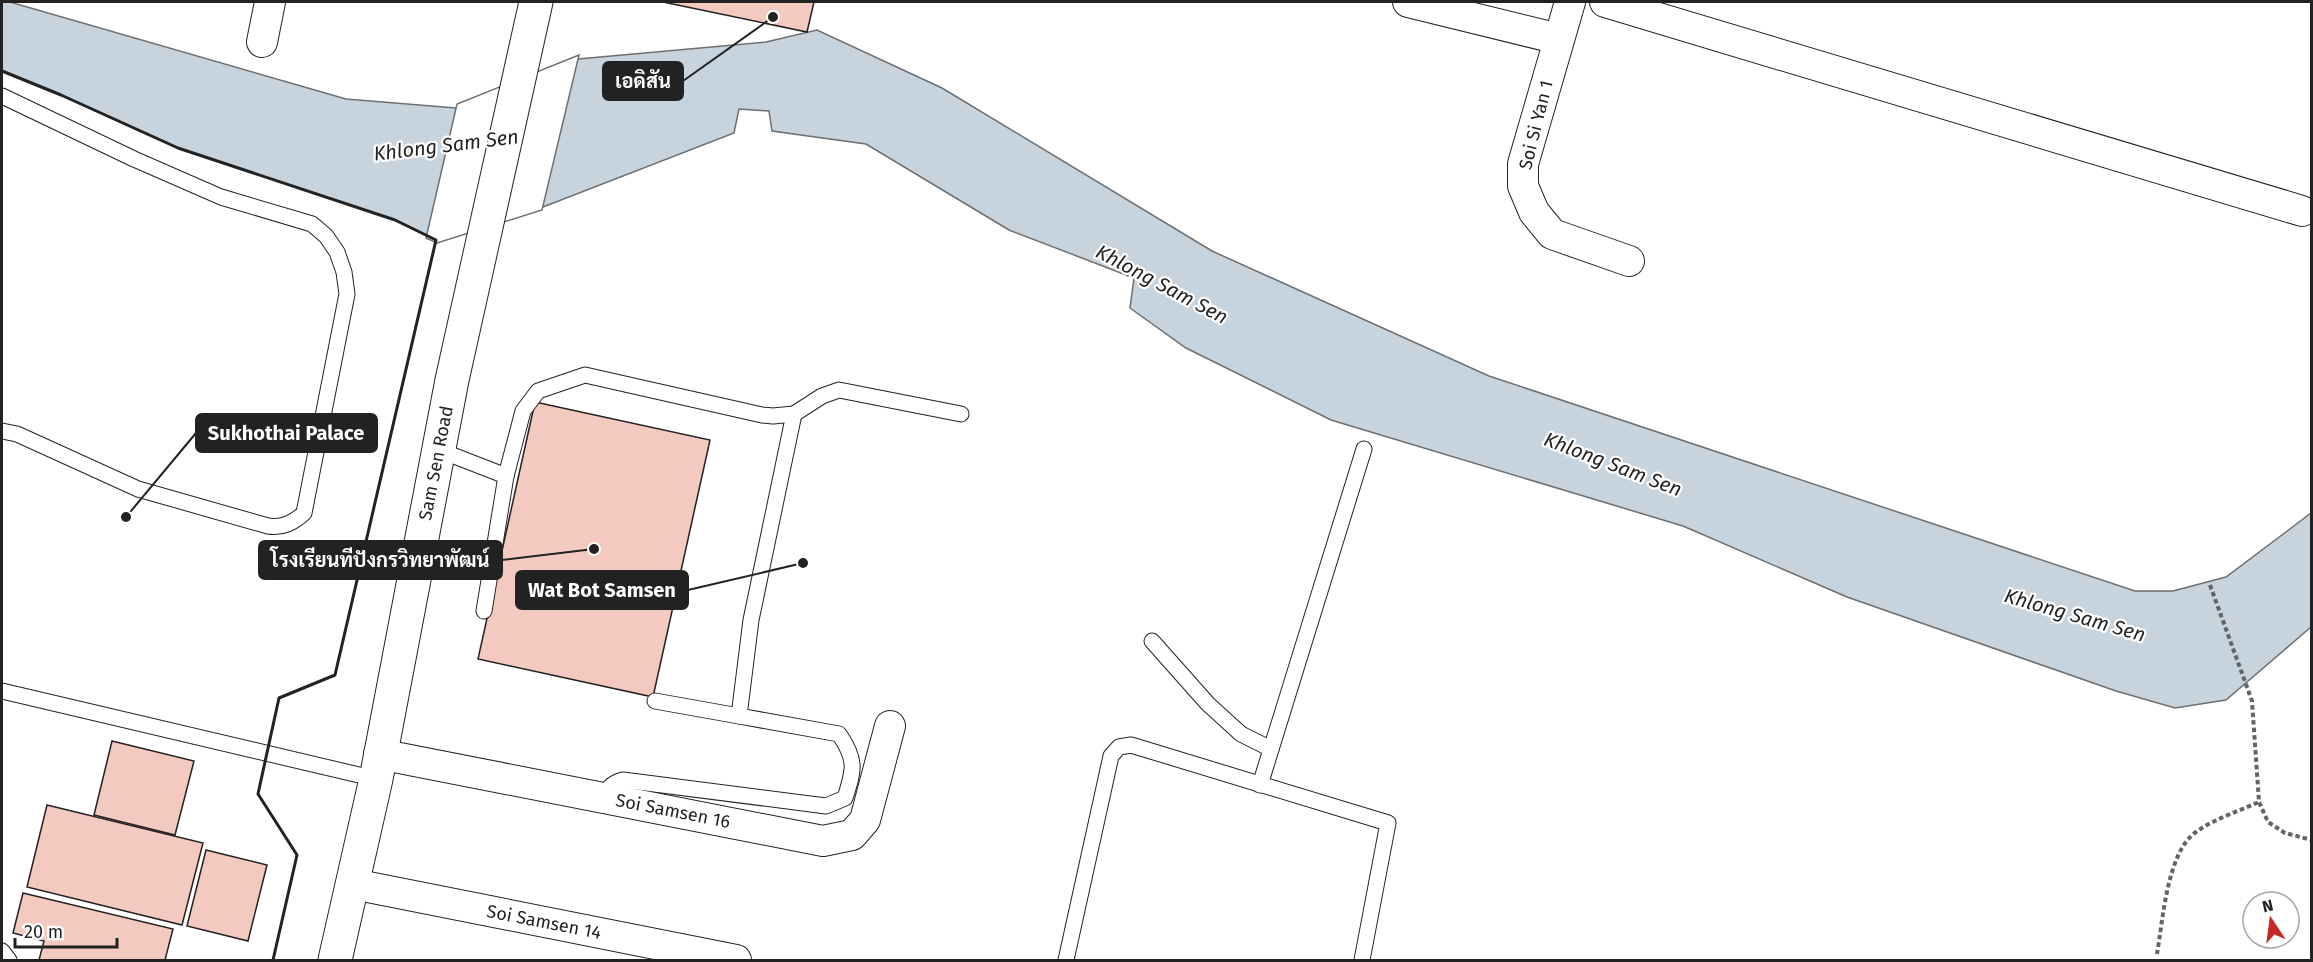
<svg xmlns="http://www.w3.org/2000/svg" width="2313" height="962" viewBox="0 0 2313 962" font-family="'Fira Sans',Sarabun,sans-serif">
<rect width="100%" height="100%" fill="#fff"/>
<polygon fill="#c7d3dd" stroke="#6f6f6f" stroke-width="1.5" points="2,2 10,2 346,99 456,108 578,59 766,42 817,30 942,88 1212,251 1489,376 2135,591 2173,591 2226,577 2311,513 2311,627 2226,700 2175,708 2116,691 1847,597 1683,526 1331,420 1186,348 1130,308 1134,278 1009,230 866,144 772,131 769,111 739,109 734,133 543,207 436,240 395,220 178,148 61,95 2,71"/>
<polygon fill="#fff" stroke="#6f6f6f" stroke-width="1.5" points="579,55 542,210 437,243 426,238 457,104"/>
<g fill="#f3c9c0" stroke="#222" stroke-width="1.5">
<polygon points="663,2 814,2 807,32"/>
<polygon points="535,402 710,440 653,697 478,659"/>
<polygon points="112,741 194,761 175,835 94,815"/>
<polygon points="47,805 203,843 182,925 27,887"/>
<polygon points="206,850 267,865 248,941 187,926"/>
<polygon points="23,893 173,929 165,960 39,960 44,941 13,933"/>
</g>
<g fill="none" stroke-linecap="round" stroke-linejoin="round">
<g stroke="#222" stroke-width="17">
<g id="service">
<path d="M 2,96 L 134,159 L 221,197 L 312,224 L 326,236 L 337,252 L 344,272 L 347,294 L 304,513 C 293,523 283,528 268,526 L 138,489 L 17,434 L 2,431"/>
<polyline points="439,450 506,476 523,411 538,391 585,375 762,415 773,416 794,414 822,396 839,390 961,414"/>
<polyline points="484,611 506,476"/>
<polyline points="1152,641 1208,704 1241,734 1271,749"/>
<polyline points="2,691 376,779"/>
<polyline points="655,701 739,716"/>
<polyline points="1260,785 1364,449"/>
<path d="M 604,798 C 607,788 612,783 623,780 L 826,806 L 845,798 C 854,770 857,760 839,734 L 739,716 L 751,620 L 794,414"/>
<polyline points="2,951 9,960"/>
<polyline points="1066,960 1111,756 1119,747 1131,745 1388,823 1362,960"/>
</g>
</g>
<g stroke="#222" stroke-width="32">
<g id="minor">
<polyline points="1408,2 1559,39"/>
<polyline points="1570,2 1523,164 1523,186 1534,212 1552,234 1629,261"/>
<polyline points="1605,2 2302,211"/>
<polyline points="262,42 270,2"/>
<polyline points="379,754 823,841 852,835 865,820 890,726"/>
<polyline points="353,884 736,960"/>
</g>
</g>
<g stroke="#222" stroke-width="35">
<polyline id="secondary" points="335,960 376,779 452,380 536,2"/>
</g>
<g stroke="#646464" stroke-width="4" stroke-dasharray="4.5 3" stroke-linecap="butt">
<polyline points="2210,585 2252,701 2259,802 2268,822 2285,833 2312,840"/>
<path d="M 2157,954 C 2163,920 2167,852 2196,832 C 2214,819 2239,811 2259,802"/>
</g>
<use href="#service" stroke="#fff" stroke-width="15"/>
<use href="#minor" stroke="#fff" stroke-width="30"/>
<use href="#secondary" stroke="#fff" stroke-width="33"/>
<polyline stroke="#222" stroke-width="3" points="2,71 61,95 178,148 395,220 436,240 335,675 279,698 258,794 297,855 273,960"/>
</g>
<g text-anchor="middle" dominant-baseline="central" stroke-width="4.5" stroke-linejoin="round" paint-order="stroke">
<g font-size="18" fill="#222" stroke="#fff">
<text transform="translate(1536 125) rotate(-76)">Soi Si Yan 1</text>
<text transform="translate(436 463) rotate(-79)">Sam Sen Road</text>
<text transform="translate(673 811) rotate(11)">Soi Samsen 16</text>
<text transform="translate(544 922) rotate(11)">Soi Samsen 14</text>
</g>
<g font-size="20" font-style="italic" fill="#222" stroke="#fff">
<text transform="translate(446 145) rotate(-7)">Khlong Sam Sen</text>
<text transform="translate(1162 284) rotate(28)">Khlong Sam Sen</text>
<text transform="translate(1613 464) rotate(21)">Khlong Sam Sen</text>
<text transform="translate(2075 615) rotate(16)">Khlong Sam Sen</text>
</g>
</g>
<path fill="none" stroke="#222" stroke-width="2" d="M773 17L683 81M126 517L196 433M594 549L502 560M803 563L688 590"/>
<g fill="#222" stroke="#fff" stroke-width="2">
<circle cx="773" cy="17" r="6"/>
<circle cx="126" cy="517" r="6"/>
<circle cx="594" cy="549" r="6"/>
<circle cx="803" cy="563" r="6"/>
</g>
<g fill="#222" stroke="#222" stroke-width="2">
<rect x="603" y="62" width="80" height="38" rx="6"/>
<rect x="196" y="414" width="181" height="38" rx="6"/>
<rect x="259" y="541" width="243" height="38" rx="6"/>
<rect x="516" y="571" width="172" height="38" rx="6"/>
</g>
<g font-size="20" text-anchor="middle" font-weight="bold" fill="#fff">
<text x="643" y="88">เอดิสัน</text>
<text x="286" y="440">Sukhothai Palace</text>
<text x="380" y="567">โรงเรียนทีปังกรวิทยาพัฒน์</text>
<text x="602" y="597">Wat Bot Samsen</text>
</g>
<rect width="2313" height="962" fill="none" stroke="#222222" stroke-width="6"/>
<g transform="translate(2271 920) rotate(347)"><circle r="28" fill="#ffffff" stroke="#a7a7a7" stroke-width="1.5"/>
<path d="M0-4.5L10 22L0 15L-10 22Z" fill="#c62828"/>
<text y="-9" font-size="16" font-weight="bold" text-anchor="middle" fill="#222222">N</text>
</g>
<path d="M15 938v9h102v-9" fill="none" stroke="#222222" stroke-width="3"/>
<text x="24" y="938" font-size="18" fill="#222222" stroke="#ffffff" stroke-width="4.5" paint-order="stroke">20 m</text>
</svg>
